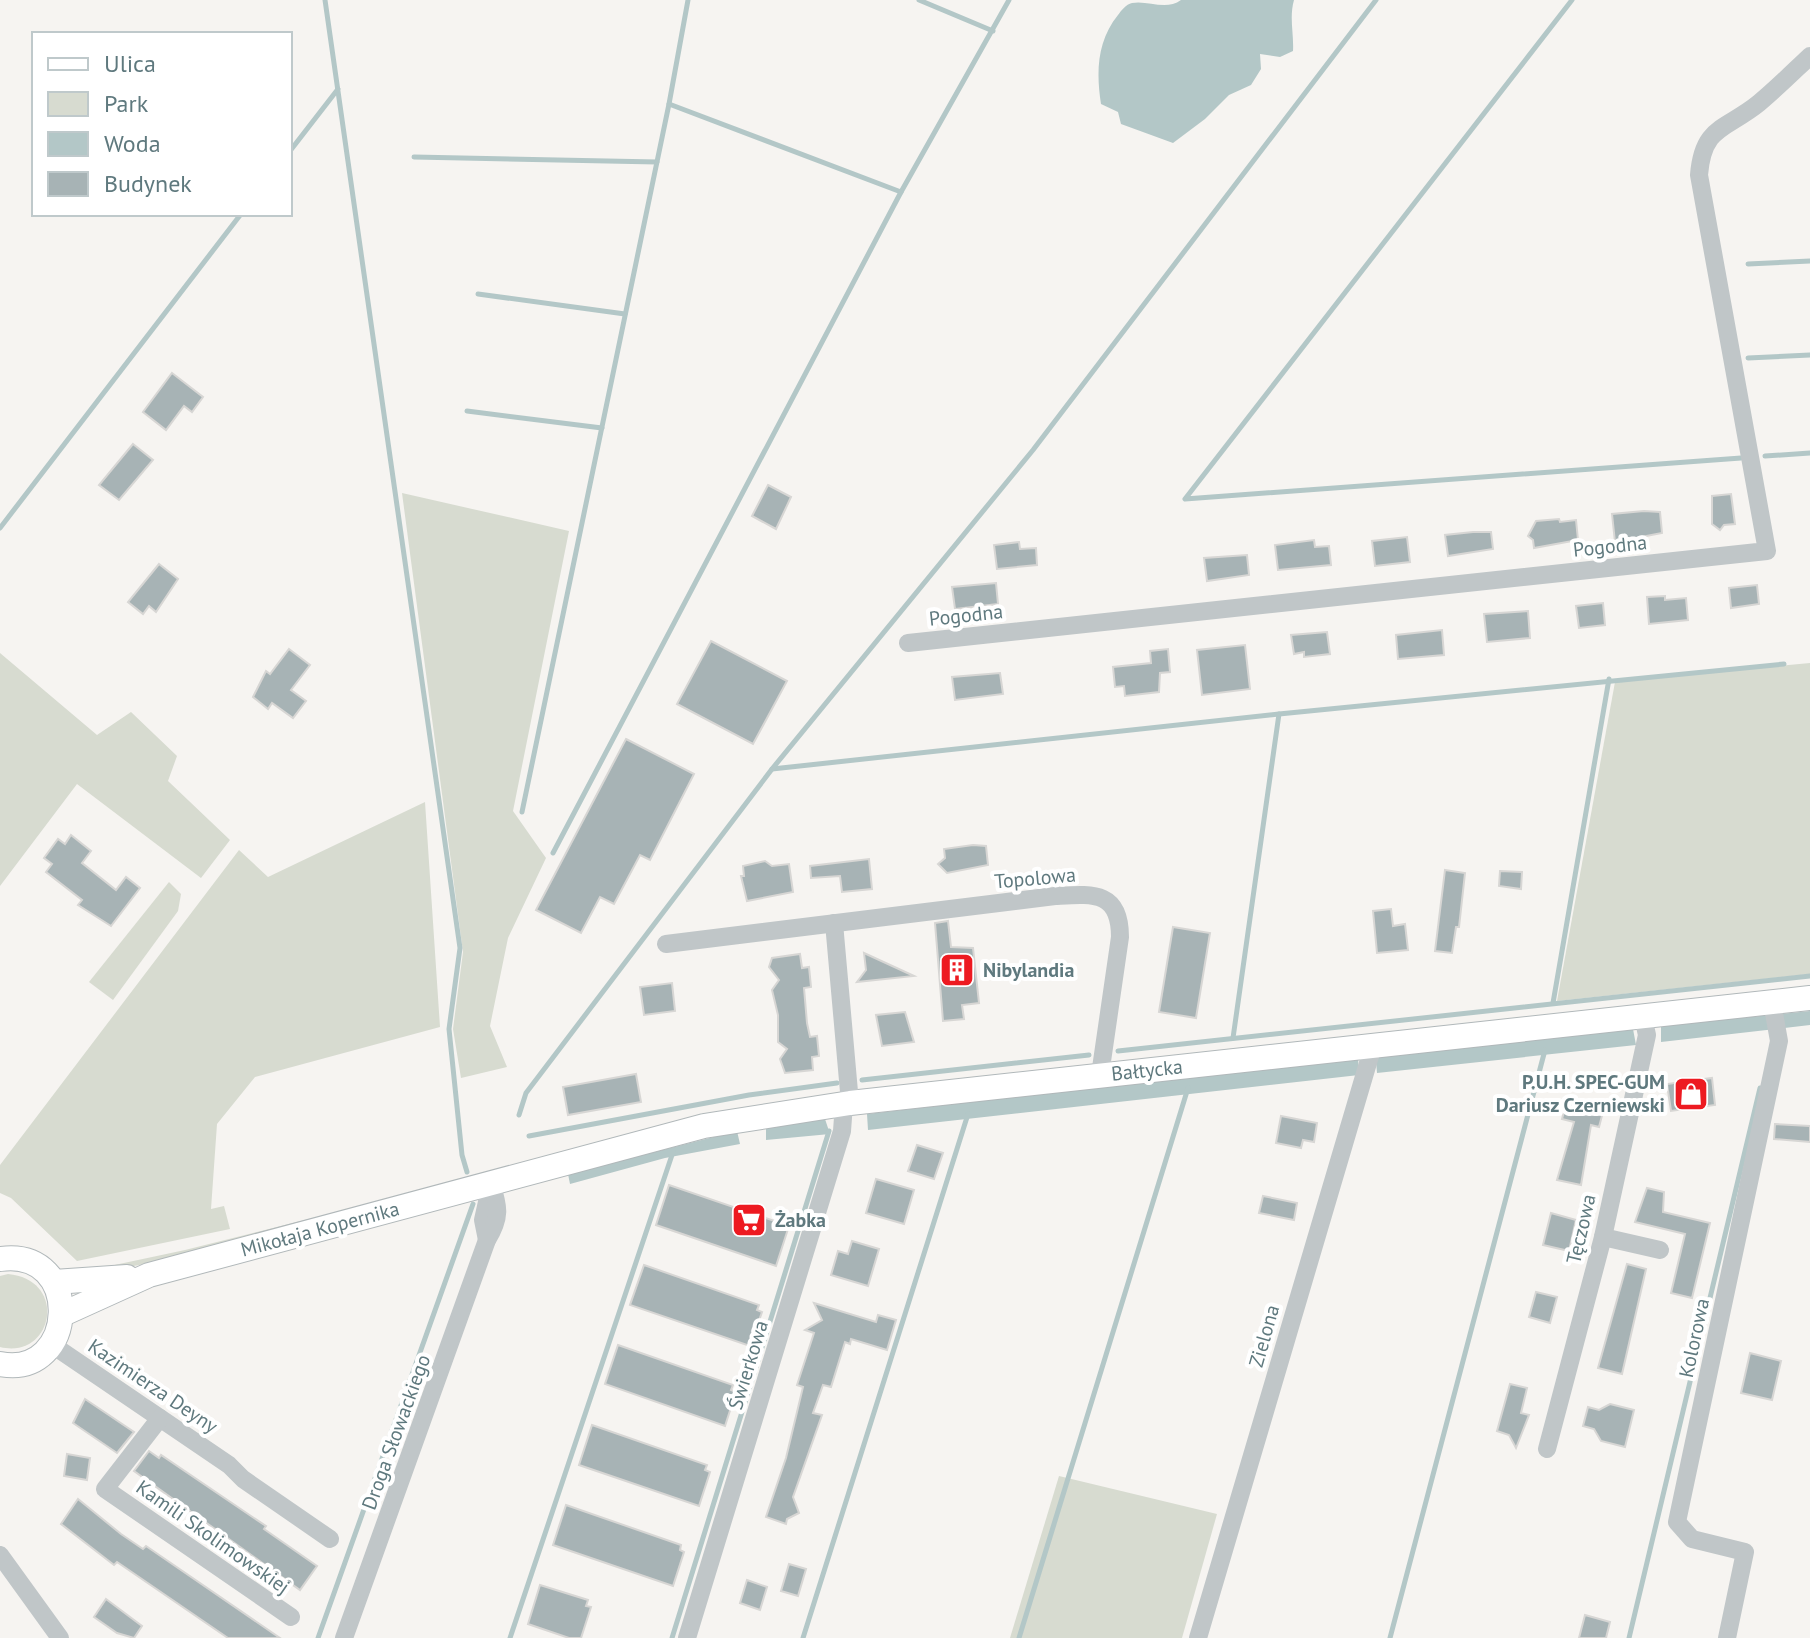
<svg xmlns="http://www.w3.org/2000/svg" width="1810" height="1638" viewBox="0 0 1810 1638" font-family="'PT Sans',sans-serif">
<rect width="100%" height="100%" fill="#f6f4f1"/>
<g fill="#d7dbd0">
<polygon points="402,493 569,531 513,811 546,858 508,938 490,1026 507,1067 461,1078 453,1029 463,952"/>
<polygon points="0,653 97,735 131,712 177,756 168,781 230,840 201,878 77,784 0,886"/>
<polygon points="1810,663 1810,974 1557,1001 1615,682"/>
<polygon points="425,802 440,1027 255,1077 217,1124 211,1209 224,1206 230,1229 77,1261 11,1198 0,1193 0,1165 239,850 268,877"/>
<polygon points="169,882 181,894 178,911 113,1000 89,982"/>
<polygon points="420,1191 186,1256 92,1274 91,1270 185,1250"/>
<path d="M 8,1274 C 69,1280 53,1360 0,1347 L 0,1276 Z"/>
<polygon points="1059,1476 1217,1514 1182,1638 1010,1638"/>
</g>
<g fill="#b3c7c7">
<path d="M 1181,0 L 1294,0 C 1289,18 1294,33 1293,51 L 1280,57 L 1260,54 L 1261,69 L 1251,85 L 1229,95 L 1205,119 L 1173,143 L 1121,124 L 1118,112 L 1101,104 C 1096,72 1097,41 1118,15 C 1121,11 1126,4 1132,3 C 1148,0 1166,11 1181,0 Z"/>
<polygon points="1810,1011 1810,1025 1661,1042 1661,1026"/>
<polygon points="1633,1029 1636,1045 1377,1073 1376,1061 1381,1055"/>
<polygon points="1358,1057 1359,1075 868,1130 867,1114"/>
<polygon points="825,1119 830,1134 766,1140 766,1127"/>
<polygon points="737,1131 740,1144 665,1158 570,1184 568,1174"/>
</g>
<g fill="none" stroke-linecap="round" stroke-linejoin="round">
<g stroke="#b3c7c7" stroke-width="5">
<polyline points="325,0 460,948 449,1029 462,1155 467,1172"/>
<polyline points="688,0 669,104 901,192"/>
<polyline points="919,0 993,31"/>
<polyline points="1572,0 1185,499 1741,458"/>
<polyline points="290,151 338,89"/>
<polyline points="414,157 657,162"/>
<polyline points="1748,264 1810,261"/>
<polyline points="478,294 625,314"/>
<polyline points="1748,358 1810,355"/>
<polyline points="467,411 602,428"/>
<polyline points="1765,456 1810,453"/>
<polyline points="0,528 241,214"/>
<polyline points="772,769 1279,714 1784,664"/>
<polyline points="522,812 669,104"/>
<polyline points="553,853 901,192 1009,0"/>
<polyline points="1553,1003 1609,679"/>
<polyline points="1233,1038 1279,714"/>
<polyline points="1118,1051 1810,976"/>
<polyline points="862,1080 1089,1055"/>
<polyline points="519,1115 526,1093 772,769 1033,450 1376,0"/>
<polyline points="529,1136 749,1095 837,1083"/>
<polyline points="318,1638 473,1204"/>
<polyline points="510,1638 673,1152"/>
<polyline points="672,1638 829,1131"/>
<polyline points="803,1638 968,1114"/>
<polyline points="1019,1638 1188,1088"/>
<polyline points="1390,1638 1545,1050"/>
<polyline points="1629,1638 1760,1088"/>
</g>
</g>
<g fill="#a7b3b5" stroke="#d7d6d4" stroke-width="2">
<polygon points="172,373 203,397 192,412 184,406 166,430 143,412"/>
<polygon points="133,444 153,460 119,500 99,485"/>
<polygon points="768,485 791,497 776,529 752,516"/>
<polygon points="1731,494 1735,524 1724,525 1720,530 1712,524 1712,496"/>
<polygon points="1644,511 1660,512 1662,533 1615,542 1612,514"/>
<polygon points="1559,519 1560,522 1576,520 1578,540 1534,548 1533,540 1528,536 1536,521"/>
<polygon points="1473,532 1491,532 1493,549 1448,556 1445,535"/>
<polygon points="1407,537 1410,562 1375,566 1372,541"/>
<polygon points="1314,540 1315,547 1329,546 1331,565 1278,570 1275,545"/>
<polygon points="1019,542 1020,549 1036,548 1037,565 997,569 994,545"/>
<polygon points="1247,555 1249,575 1207,581 1204,558"/>
<polygon points="159,564 178,579 156,612 149,606 143,614 128,602"/>
<polygon points="996,583 998,604 955,609 952,587"/>
<polygon points="1757,585 1759,604 1731,608 1729,588"/>
<polygon points="1665,596 1665,600 1686,598 1688,620 1649,624 1647,597"/>
<polygon points="1603,603 1605,625 1579,628 1576,606"/>
<polygon points="1528,611 1530,638 1487,642 1484,614"/>
<polygon points="1442,630 1444,655 1398,659 1396,635"/>
<polygon points="1327,632 1330,654 1304,657 1304,652 1294,654 1291,635"/>
<polygon points="711,641 787,681 753,744 677,704"/>
<polygon points="1245,645 1250,689 1202,695 1197,650"/>
<polygon points="289,649 310,665 291,690 306,701 293,718 272,703 268,709 253,697 266,671 270,674"/>
<polygon points="1168,649 1170,672 1160,673 1159,692 1125,696 1124,686 1115,687 1113,667 1151,663 1150,651"/>
<polygon points="1000,673 1003,694 955,700 952,677"/>
<polygon points="626,739 694,774 650,860 640,855 614,904 600,897 581,933 536,910"/>
<polygon points="71,835 91,851 82,863 116,890 126,877 140,888 111,926 78,905 82,900 46,872 52,864 44,858 58,839 65,844"/>
<polygon points="973,845 986,846 988,865 947,873 938,864 945,858 944,849"/>
<polygon points="869,859 872,889 842,892 840,876 811,878 810,866"/>
<polygon points="765,861 772,866 789,864 793,892 747,901 741,876 744,876 743,866"/>
<polygon points="1445,870 1465,873 1459,927 1456,927 1452,953 1435,951"/>
<polygon points="1500,871 1522,872 1521,889 1499,886"/>
<polygon points="1391,909 1393,926 1405,924 1408,950 1377,953 1373,911"/>
<polygon points="948,921 951,947 973,948 979,1003 962,1005 964,1019 943,1021 935,923"/>
<polygon points="1173,927 1210,933 1196,1018 1159,1012"/>
<polygon points="864,953 914,976 857,982 866,970"/>
<polygon points="800,954 802,968 809,967 811,987 804,988 807,1023 810,1037 817,1036 819,1056 812,1057 813,1070 785,1073 780,1059 787,1049 778,1042 778,1015 772,990 779,980 769,967 772,958"/>
<polygon points="672,983 675,1011 644,1015 640,987"/>
<polygon points="905,1012 914,1042 882,1046 876,1015"/>
<polygon points="636,1074 641,1102 568,1115 563,1087"/>
<polygon points="1712,1078 1715,1105 1671,1111 1667,1084"/>
<polygon points="1568,1097 1604,1108 1599,1127 1591,1125 1581,1185 1557,1180 1574,1122 1562,1119"/>
<polygon points="1281,1116 1317,1123 1314,1142 1303,1140 1301,1148 1276,1143"/>
<polygon points="1775,1124 1810,1126 1810,1142 1774,1139"/>
<polygon points="917,1145 943,1153 934,1179 908,1171"/>
<polygon points="876,1179 914,1190 904,1224 866,1213"/>
<polygon points="669,1185 789,1226 776,1266 656,1225"/>
<polygon points="1647,1188 1664,1192 1663,1212 1710,1223 1692,1298 1671,1293 1685,1234 1635,1222"/>
<polygon points="1263,1196 1297,1203 1294,1220 1259,1213"/>
<polygon points="1551,1213 1576,1220 1569,1251 1543,1245"/>
<polygon points="852,1241 879,1249 868,1286 831,1275 838,1251 848,1254"/>
<polygon points="1627,1264 1646,1269 1622,1374 1598,1368"/>
<polygon points="644,1265 759,1305 757,1310 762,1312 750,1346 630,1305"/>
<polygon points="1536,1292 1557,1297 1550,1323 1529,1317"/>
<polygon points="814,1303 876,1322 878,1315 896,1320 887,1350 851,1339 850,1344 845,1342 831,1387 823,1385 813,1413 822,1415 793,1497 799,1513 787,1519 786,1524 766,1517 786,1458 803,1387 797,1385 814,1333 805,1330 822,1320"/>
<polygon points="618,1345 733,1385 731,1390 736,1392 725,1426 605,1384"/>
<polygon points="1750,1353 1781,1361 1772,1400 1741,1393"/>
<polygon points="1510,1384 1527,1388 1521,1413 1529,1415 1516,1448 1509,1435 1497,1431"/>
<polygon points="85,1399 134,1432 117,1453 73,1423"/>
<polygon points="1610,1404 1634,1410 1625,1447 1601,1441 1594,1429 1583,1426 1588,1407 1599,1410"/>
<polygon points="592,1425 707,1465 705,1470 710,1472 699,1506 579,1465"/>
<polygon points="149,1451 159,1458 161,1455 251,1516 266,1526 264,1529 317,1566 300,1590 134,1471"/>
<polygon points="67,1454 90,1458 87,1480 64,1476"/>
<polygon points="78,1499 121,1534 143,1549 146,1546 280,1638 228,1638 117,1562 114,1565 61,1524"/>
<polygon points="566,1505 681,1545 680,1550 684,1552 673,1586 553,1545"/>
<polygon points="789,1564 806,1569 798,1596 781,1591"/>
<polygon points="747,1580 767,1587 760,1610 740,1603"/>
<polygon points="540,1585 588,1600 586,1606 591,1607 581,1638 569,1638 528,1624"/>
<polygon points="106,1599 142,1626 134,1638 117,1633 94,1617"/>
<polygon points="1585,1615 1610,1622 1606,1638 1579,1638"/>
</g>
<g fill="none" stroke-linecap="round" stroke-linejoin="round">
<g stroke="#b1b8ba" stroke-width="26">
<g id="major">
<path d="M 0,1259 C 84,1247 78,1379 0,1364"/>
<polyline points="54,1282 127,1277"/>
<polyline points="63,1314 149,1275 704,1126 850,1103 1810,998"/>
</g>
</g>
<g stroke="#c0c6c8" stroke-width="18">
<path d="M 908,643 L 1767,551 L 1699,175 C 1703,125 1726,130 1759,103 C 1777,88 1793,72 1810,56"/>
<polyline points="834,923 850,1103"/>
<path d="M 666,944 L 1055,896 C 1092,894 1120,890 1120,937 L 1100,1075"/>
<polyline points="1603,1237 1660,1250"/>
<polyline points="487,1240 483,1220 491,1184"/>
<polyline points="51,1344 229,1465 243,1479 330,1539"/>
<polyline points="160,1418 105,1489 291,1617"/>
<polyline points="1547,1449 1603,1237 1647,1035 1643,1017"/>
<polyline points="0,1555 60,1638"/>
<path d="M 344,1638 L 487,1240 C 501,1217 499,1207 491,1183"/>
<polyline points="687,1638 842,1131 844,1104"/>
<polyline points="1198,1638 1373,1046"/>
<polyline points="1727,1638 1745,1552 1692,1539 1677,1522 1779,1041 1772,1002"/>
</g>
<use href="#major" stroke="#fff" stroke-width="24"/>
</g>
<defs>
<g id="building-square" transform="scale(1.8)"><rect x="-9" y="-9" width="18" height="18" rx="4" fill="#ed1a21" stroke="#fff"/><path d="M-4-6H4V6H1V3H-1V6H-4ZM-2.5-4.3h1.7v1.8h-1.7ZM.8-4.3h1.7v1.8H.8ZM-2.5-1h1.7V.8h-1.7ZM.8-1h1.7V.8H.8Z" fill="#fff"/></g>
<g id="shop-square" transform="scale(1.8)"><rect x="-9" y="-9" width="18" height="18" rx="4" fill="#ed1a21" stroke="#fff"/><path d="M-5-2.5h2.3a2.7 3.5 0 0 1 5.4 0H5L5.5 6h-11ZM-1.5-2.5h3a1.5 2.3 0 0 0-3 0Z" fill="#fff"/></g>
<g id="supermarket-square" transform="scale(1.8)"><rect x="-9" y="-9" width="18" height="18" rx="4" fill="#ed1a21" stroke="#fff"/><path d="M-6-5.5h2.5l.6 2H6L4.5 2H-2.5L-4.4-4H-6ZM-1.5 3.2a1.3 1.3 0 1 0 .1 0ZM3 3.2a1.3 1.3 0 1 0 .1 0Z" fill="#fff"/></g>
</defs>
<g fill-rule="evenodd">
<use href="#building-square" x="957" y="970"/>
<use href="#shop-square" x="1691" y="1094"/>
<use href="#supermarket-square" x="749" y="1220"/>
</g>
<g text-anchor="middle" dominant-baseline="central" stroke-width="8" stroke-linejoin="round" paint-order="stroke">
<g font-size="20" fill="#5f797e" stroke="#fff">
<text transform="translate(1610 546) rotate(-6)">Pogodna</text>
<text transform="translate(966 615) rotate(-6)">Pogodna</text>
<text transform="translate(1035 878) rotate(-5)">Topolowa</text>
<text transform="translate(1147 1070) rotate(-6)">Bałtycka</text>
<text transform="translate(320 1229) rotate(-15)">Mikołaja Kopernika</text>
<text transform="translate(1581 1229) rotate(-77)">Tęczowa</text>
<text transform="translate(1264 1336) rotate(-74)">Zielona</text>
<text transform="translate(1694 1338) rotate(-78)">Kolorowa</text>
<text transform="translate(748 1365) rotate(-73)">Świerkowa</text>
<text transform="translate(153 1386) rotate(34)">Kazimierza Deyny</text>
<text transform="translate(396 1432) rotate(-70)">Droga Słowackiego</text>
<text transform="translate(213 1537) rotate(35)">Kamili Skolimowskiej</text>
</g>
<g font-size="20" font-weight="bold" fill="#5f797e" stroke="#fff" text-anchor="start">
<text x="983" y="970">Nibylandia</text>
<text x="1665" y="1082" text-anchor="end">P.U.H. SPEC-GUM<tspan x="1665" dy="23">Dariusz Czerniewski</tspan></text>
<text x="775" y="1220">Żabka</text>
</g>
</g>
<rect x="32" y="32" width="260" height="184" fill="#ffffff" stroke="#bfc9cb" stroke-width="2"/>
<rect x="48" y="58" width="40" height="12" fill="#ffffff" stroke="#bfc9cb" stroke-width="2"/>
<text x="104" y="72" font-size="24" fill="#5f797e">Ulica</text>
<rect x="48" y="92" width="40" height="24" fill="#d7dbd0" stroke="#bfc9cb" stroke-width="2"/>
<text x="104" y="112" font-size="24" fill="#5f797e">Park</text>
<rect x="48" y="132" width="40" height="24" fill="#b3c7c7" stroke="#bfc9cb" stroke-width="2"/>
<text x="104" y="152" font-size="24" fill="#5f797e">Woda</text>
<rect x="48" y="172" width="40" height="24" fill="#a7b3b5" stroke="#bfc9cb" stroke-width="2"/>
<text x="104" y="192" font-size="24" fill="#5f797e">Budynek</text>
</svg>
